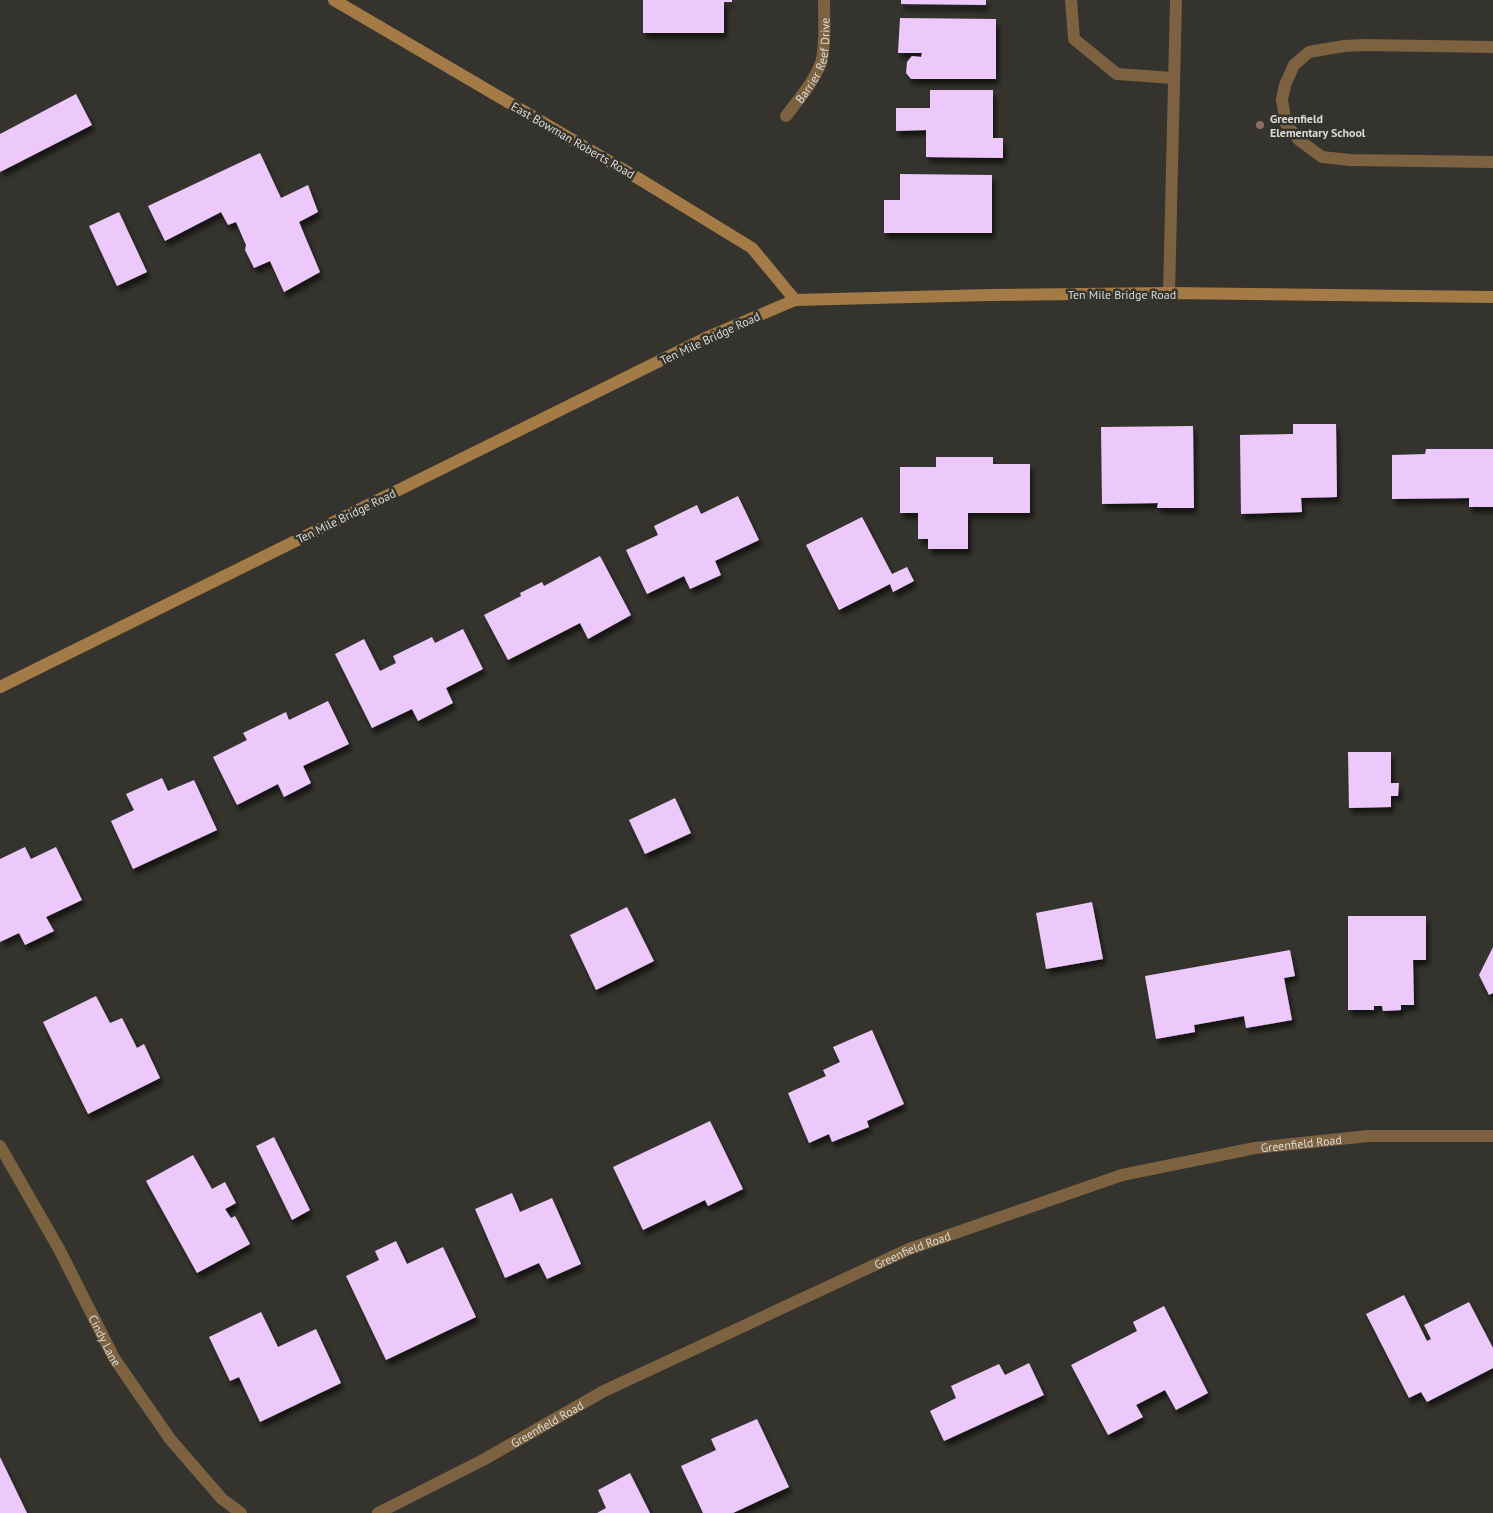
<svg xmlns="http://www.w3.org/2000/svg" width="1493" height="1513" viewBox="0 0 1493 1513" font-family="'PT Sans',sans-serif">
<defs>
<filter id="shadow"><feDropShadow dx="3" dy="5.5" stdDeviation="2.5" flood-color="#0009"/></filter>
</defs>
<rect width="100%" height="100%" fill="#34332d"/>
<g fill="#ecc9fa" filter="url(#shadow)">
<polygon points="643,0 732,0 732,2 724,2 724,33 643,33"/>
<polygon points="901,0 986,0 986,5 901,4"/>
<polygon points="900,18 996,19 996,79 911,79 906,73 907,62 912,56 921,57 922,53 898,53"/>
<polygon points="930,90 993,90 993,138 1003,138 1003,158 926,157 926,130 896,131 896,108 930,108"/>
<polygon points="76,94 92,125 0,172 0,134"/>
<polygon points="260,153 281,198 308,185 318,212 299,222 320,272 284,292 270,261 254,268 245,250 246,245 236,222 228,225 221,212 165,241 148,206"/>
<polygon points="900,174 992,175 992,233 884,233 884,200 900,200"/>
<polygon points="119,212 147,272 117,286 89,226"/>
<polygon points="1293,424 1336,424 1337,497 1301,498 1302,512 1241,514 1240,435 1293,434"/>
<polygon points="1193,426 1194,508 1157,508 1158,503 1102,504 1101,427"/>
<polygon points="1426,449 1493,449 1493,507 1469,507 1469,498 1392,499 1392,455 1425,454"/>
<polygon points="936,457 993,457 993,464 1030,464 1030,513 968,513 968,549 928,549 928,539 918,539 918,513 900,513 900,467 936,467"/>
<polygon points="738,496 759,540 715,561 721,575 690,589 684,576 647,594 626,550 658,535 654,526 697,505 701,514"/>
<polygon points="862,517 892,574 907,567 914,581 893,592 890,584 839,610 806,545"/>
<polygon points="600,556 631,615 588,639 580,623 508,660 484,615 521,596 520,593 542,582 544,586"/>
<polygon points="463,629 483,669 446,688 453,703 418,721 412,709 372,728 335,654 364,639 380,671 396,663 393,656 432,637 435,643"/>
<polygon points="328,701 349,744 303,766 311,783 284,797 278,784 237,805 213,757 247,740 243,733 286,712 289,720"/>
<polygon points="1348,752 1391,752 1391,783 1399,783 1398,796 1391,796 1391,807 1349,808"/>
<polygon points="162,778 168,791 194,780 217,830 133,869 111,821 134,810 126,794"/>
<polygon points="675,798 691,833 645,854 629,820"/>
<polygon points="25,847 31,859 56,847 82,900 46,917 54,931 25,945 19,933 0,942 0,859"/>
<polygon points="1092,902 1103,959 1046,969 1036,913"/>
<polygon points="627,907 654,961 596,990 570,935"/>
<polygon points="1348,916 1426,916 1426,960 1413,960 1414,1005 1401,1005 1401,1010 1383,1011 1382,1006 1374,1006 1374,1010 1348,1010"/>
<polygon points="1493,947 1493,993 1489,995 1479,975"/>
<polygon points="1290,950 1295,976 1284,978 1292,1020 1246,1028 1244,1016 1194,1025 1195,1032 1156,1039 1145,976"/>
<polygon points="96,996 110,1023 122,1018 137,1048 144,1044 160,1078 88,1114 43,1022"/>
<polygon points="872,1030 904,1104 867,1121 869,1127 832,1142 829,1134 809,1143 788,1093 826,1076 823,1070 840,1062 833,1047"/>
<polygon points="710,1121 743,1189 708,1206 705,1200 643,1230 613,1167"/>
<polygon points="274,1137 310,1210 292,1220 256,1146"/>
<polygon points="193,1155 212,1189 225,1182 236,1203 225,1209 231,1218 235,1216 250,1244 197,1273 146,1181"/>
<polygon points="512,1193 520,1212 552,1198 581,1264 547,1279 539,1263 505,1278 475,1209"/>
<polygon points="396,1241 407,1264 443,1247 476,1317 386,1360 346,1276 379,1260 375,1251"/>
<polygon points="1404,1295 1427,1341 1431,1339 1424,1325 1469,1302 1493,1348 1493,1368 1427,1402 1421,1392 1409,1398 1366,1314"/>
<polygon points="1164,1306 1208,1393 1176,1410 1165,1390 1136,1405 1143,1417 1108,1435 1071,1365 1137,1331 1133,1322"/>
<polygon points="261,1312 278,1347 316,1329 341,1383 260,1422 239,1377 230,1381 209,1337"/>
<polygon points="1029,1363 1044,1395 944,1441 930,1411 956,1398 951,1386 999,1364 1005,1375"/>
<polygon points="757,1419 789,1487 733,1513 703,1513 681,1466 716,1450 711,1439"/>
<polygon points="0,1457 27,1513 0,1513"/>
<polygon points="630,1473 650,1513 597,1513 606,1508 598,1490"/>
</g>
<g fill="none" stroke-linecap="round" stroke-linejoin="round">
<g stroke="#7c6241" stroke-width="12">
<polyline points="1071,0 1074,39 1117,74 1173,78"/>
<polyline points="1493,47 1364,45 1344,46 1309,52 1294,65 1285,85 1282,100 1286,124 1299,140 1322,157 1350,160 1493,162"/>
<polyline points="1169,293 1176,0"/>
</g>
<g stroke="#7c6241" stroke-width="12">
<path id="s1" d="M 786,116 C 799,99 813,83 821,63 C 826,47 824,17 824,0"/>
<path id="s2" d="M 0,1146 L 59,1249 L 114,1358 L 170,1439 L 222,1499 L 241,1513"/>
<path id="s3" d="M 378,1513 L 483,1460 L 604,1391 L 909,1249 L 1122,1175 L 1255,1148 L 1368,1136 L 1493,1136"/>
</g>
<g stroke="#a47b46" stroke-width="12">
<polyline points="334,0 641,180 752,248 795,300"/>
<polyline points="0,687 708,337 795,300 990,295 1169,293 1493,297"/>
</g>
</g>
<circle fill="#8d6e63" stroke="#34332d" stroke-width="2" cx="1260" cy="125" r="5"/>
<g text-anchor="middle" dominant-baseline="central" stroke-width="5" stroke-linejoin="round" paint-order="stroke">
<g font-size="12" fill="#dbdad6" stroke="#34332d">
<text stroke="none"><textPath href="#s1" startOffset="64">Barrier Reef Drive</textPath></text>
<text transform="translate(573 140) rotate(30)">East Bowman Roberts Road</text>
<text x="1122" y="294">Ten Mile Bridge Road</text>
<text transform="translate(710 338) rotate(-25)">Ten Mile Bridge Road</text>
<text transform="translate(346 516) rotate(-26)">Ten Mile Bridge Road</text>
<text stroke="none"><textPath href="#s3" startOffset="1001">Greenfield Road</textPath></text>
<text stroke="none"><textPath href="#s3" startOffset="596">Greenfield Road</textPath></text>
<text stroke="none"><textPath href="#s2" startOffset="221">Cindy Lane</textPath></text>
<text stroke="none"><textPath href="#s3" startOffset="191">Greenfield Road</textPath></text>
</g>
<g font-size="12" font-weight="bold" fill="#dbdad6" stroke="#34332d" text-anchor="start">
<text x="1270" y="118">Greenfield<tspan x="1270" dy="14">Elementary School</tspan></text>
</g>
</g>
</svg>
